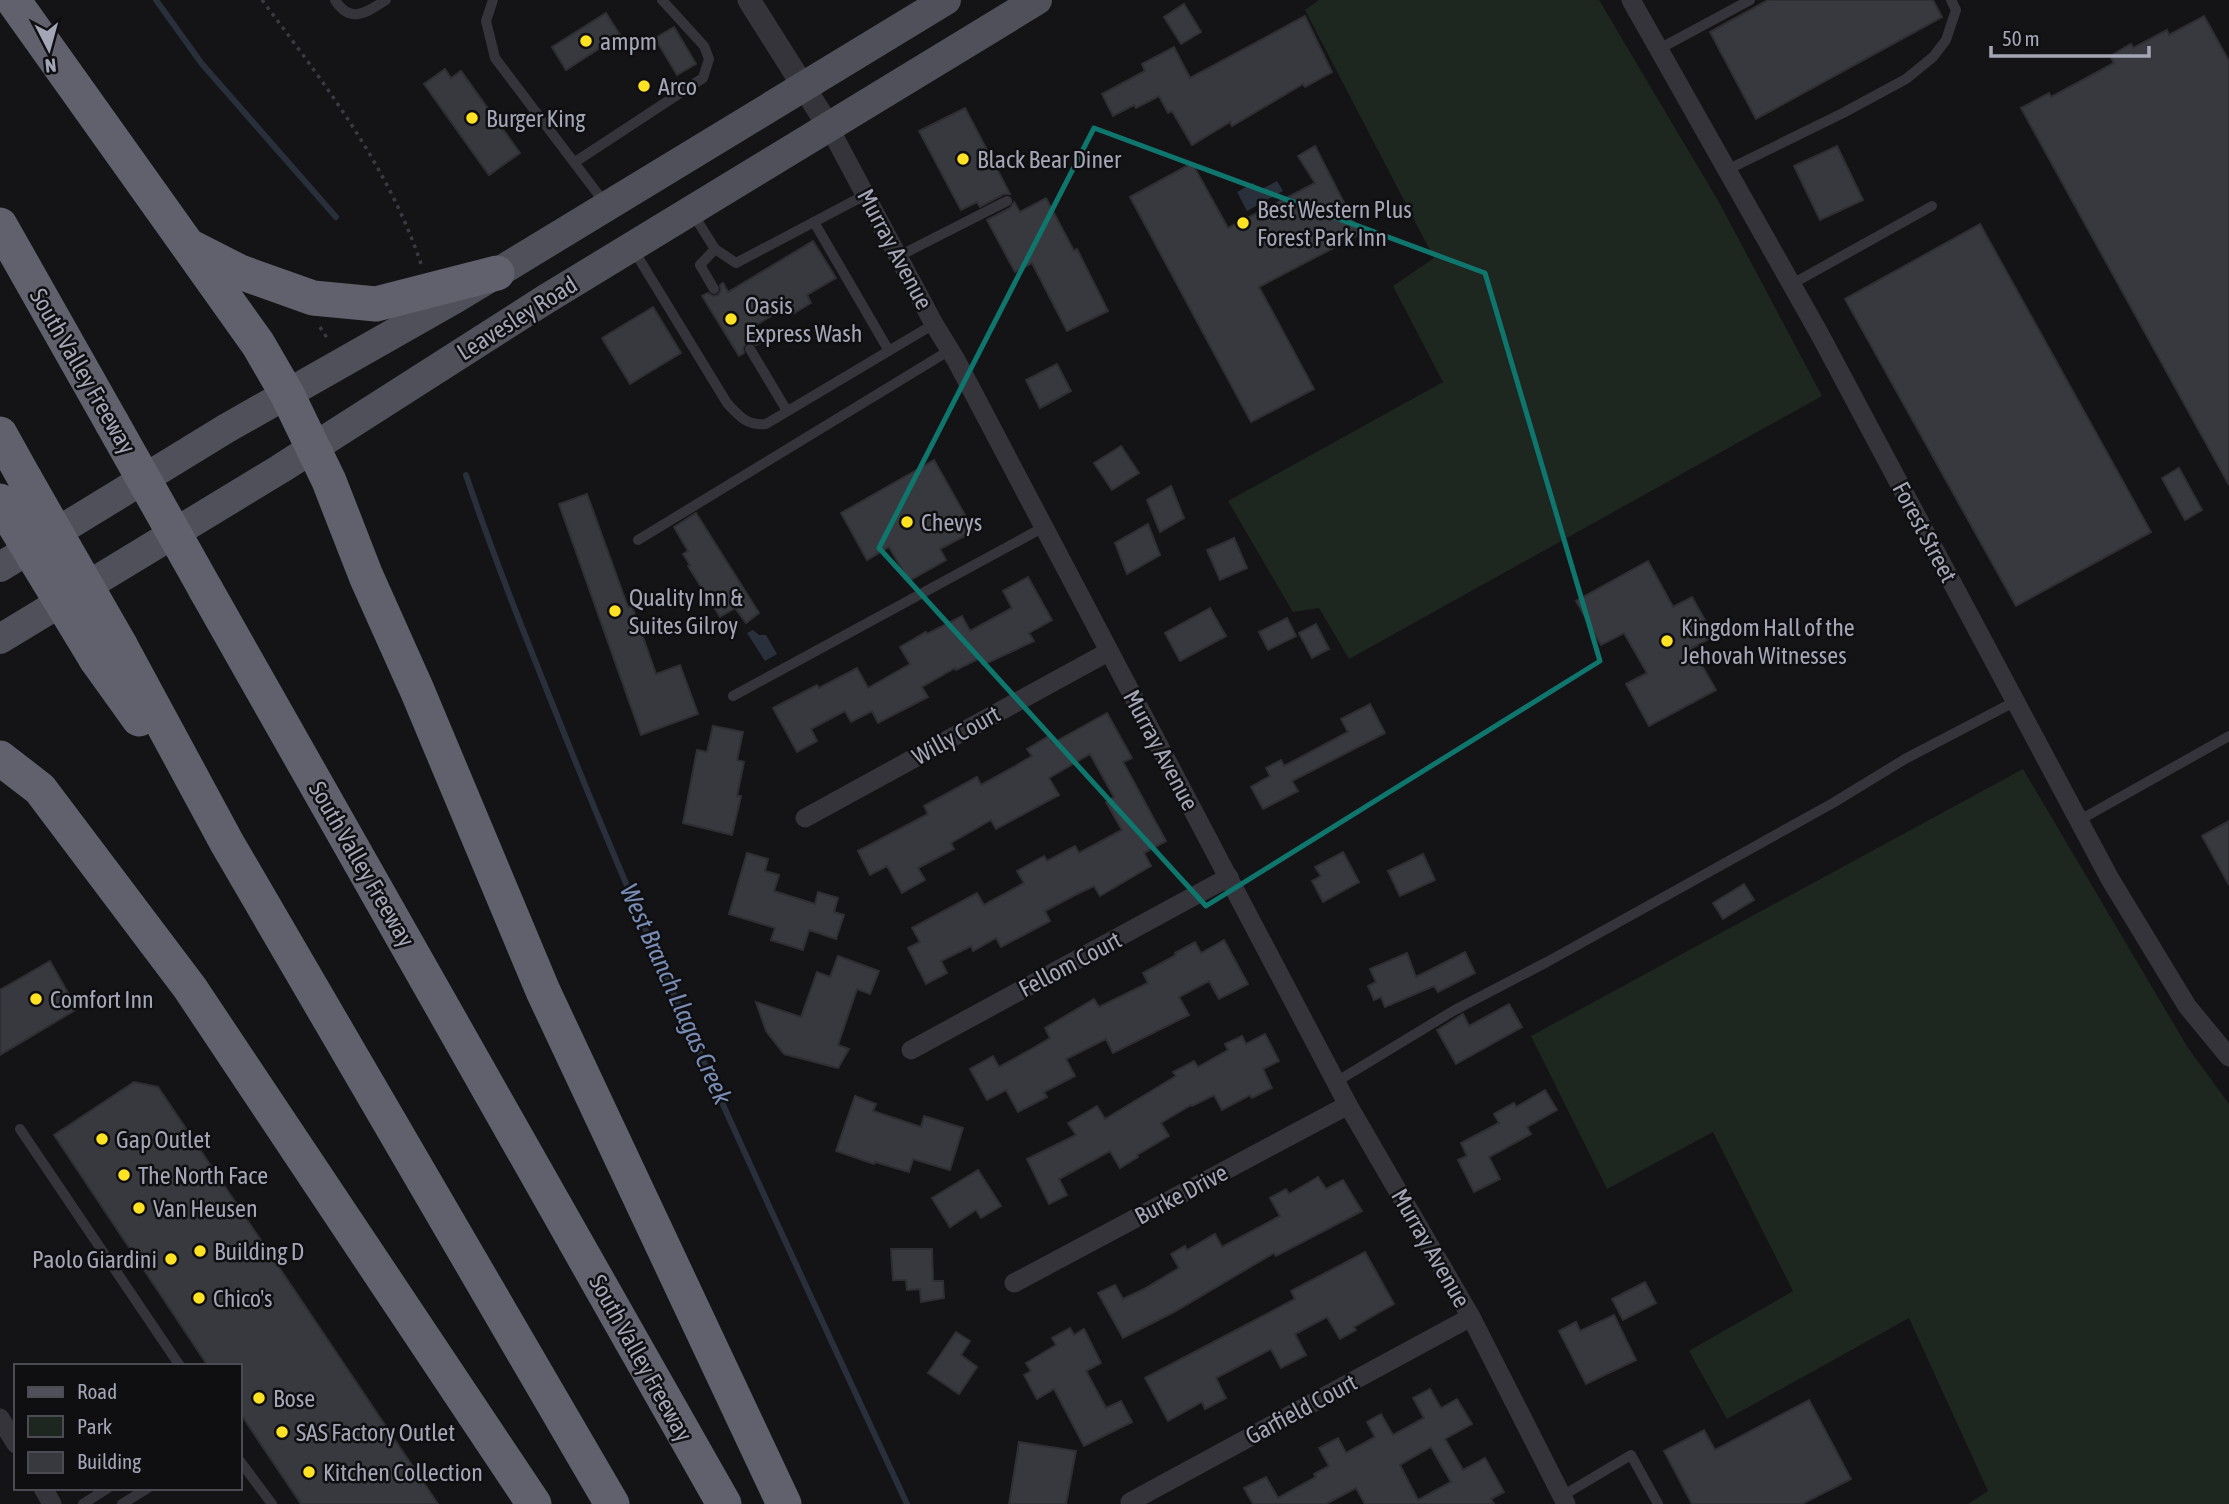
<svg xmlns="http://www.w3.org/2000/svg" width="2229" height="1504" viewBox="0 0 2229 1504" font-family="'Asap Condensed',sans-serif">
<rect width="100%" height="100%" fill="#141416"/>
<g fill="#1e2620">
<polygon points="1319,0 1599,0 1720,204 1822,396 1349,659 1319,608 1293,612 1228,501 1443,382 1393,286 1434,258 1305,10"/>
<polygon points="2023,769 2188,1048 2229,1104 2229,1504 1968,1504 1988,1491 1909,1318 1727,1419 1689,1351 1793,1291 1713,1132 1607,1189 1531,1036"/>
</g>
<g fill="#292f3b">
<polygon points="1277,181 1283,191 1247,211 1237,192 1253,183 1258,191"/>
<polygon points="753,630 759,635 766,635 777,654 765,661 747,633"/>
</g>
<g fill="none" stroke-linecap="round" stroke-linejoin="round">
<g stroke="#292f3b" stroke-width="6">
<polyline points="156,0 202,64 336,217"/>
<path d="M 466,475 C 497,567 534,658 570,748 C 673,1004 791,1254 907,1504"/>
</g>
</g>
<g fill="#38393e" stroke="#2f2e32" stroke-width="2" fill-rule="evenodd">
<polygon points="1768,0 1933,0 1942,17 1756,119 1710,32"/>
<polygon points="1184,4 1201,32 1181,44 1164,17"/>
<polygon points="606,13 620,35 566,70 552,47"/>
<polygon points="1305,16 1332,72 1305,87 1303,84 1232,126 1230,122 1192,145 1172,111 1168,113 1159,96 1136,108 1134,105 1113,116 1102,94 1145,71 1142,64 1174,47 1190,78"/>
<polygon points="2204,16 2229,61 2229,485 2021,108 2049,93 2051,97 2114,63 2110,56 2131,44 2133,48 2167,30 2169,35"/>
<polygon points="674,27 696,64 677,75 655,38"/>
<polygon points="445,69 451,78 461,71 520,153 489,175 424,84"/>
<polygon points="965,108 1010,194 1004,194 980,207 977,202 961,210 919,131"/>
<polygon points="1315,146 1360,234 1259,287 1314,389 1251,422 1130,197 1192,163 1228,228 1315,183 1298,156"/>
<polygon points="1837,146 1863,200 1820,220 1794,166"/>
<polygon points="1046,198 1074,251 1077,249 1108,311 1067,331 1032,263 1015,272 987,220 1010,208 1014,202 1020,212"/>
<polygon points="1980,224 2151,532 2016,606 1845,299"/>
<polygon points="813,241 836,278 807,295 811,303 793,314 788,306 751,328 760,343 756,345 751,342 746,343 743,348 744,353 739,356 702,296 708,293 713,296 718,295 721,290 720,285 723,283 728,292"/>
<polygon points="653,307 681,353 630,384 602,338"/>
<polygon points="1057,364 1071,391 1040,408 1026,380"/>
<polygon points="1121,446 1139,473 1112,490 1094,463"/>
<polygon points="934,460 974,531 940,549 946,560 909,581 889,547 867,560 841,513"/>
<polygon points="2179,468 2202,510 2185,520 2162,478"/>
<polygon points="1171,486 1184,518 1160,532 1147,500"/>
<polygon points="587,494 628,607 632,606 656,674 680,665 698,714 641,735 559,504"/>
<polygon points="696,513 759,613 746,623 735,608 720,617 688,566 690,565 683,554 688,551 674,527"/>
<polygon points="1148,524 1160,555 1127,574 1115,543"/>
<polygon points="1234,538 1247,568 1220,580 1207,550"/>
<polygon points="1648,561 1673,607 1692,597 1714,636 1692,648 1716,690 1649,726 1626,684 1647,673 1624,633 1601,645 1576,601"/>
<polygon points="1028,577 1052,620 1029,633 1034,641 983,665 980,658 956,670 955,668 922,687 928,697 878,723 872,711 851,722 845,711 811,729 817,741 797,752 773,708 817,685 819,688 857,668 868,688 910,664 900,647 926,632 927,634 962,616 970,631 1012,608 1003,591"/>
<polygon points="1210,608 1226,636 1180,661 1165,633"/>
<polygon points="1287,618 1296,636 1268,650 1259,632"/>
<polygon points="1316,624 1329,649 1312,658 1299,633"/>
<polygon points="1370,704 1385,733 1292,781 1298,791 1263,809 1251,787 1270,776 1266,768 1281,760 1284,766 1348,732 1341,719"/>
<polygon points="1107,713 1132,758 1123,762 1166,841 1144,853 1151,866 1100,896 1094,886 1075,895 1045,911 1050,921 1001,947 996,938 973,951 971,946 941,961 947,973 926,984 908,948 920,942 912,928 977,893 984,905 1024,883 1017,871 1044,856 1047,861 1075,846 1079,853 1122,830 1106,802 1114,797 1090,754 1049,778 1059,795 996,829 991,820 951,843 954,849 918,868 925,880 902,893 887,866 870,875 858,851 928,814 924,806 977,777 981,785 1010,769 1032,756 1027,749 1049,736 1053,743"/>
<polygon points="713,726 743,732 737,760 744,762 737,796 741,796 732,835 683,823 697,750 707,752"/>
<polygon points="2229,821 2229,885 2202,836"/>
<polygon points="1343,852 1359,882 1323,902 1312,881 1321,876 1315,867"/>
<polygon points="747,853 768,859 765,871 779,875 774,891 815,904 818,892 838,898 834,912 844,915 836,939 809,930 803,950 771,940 775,928 729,914"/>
<polygon points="1423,854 1435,880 1400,896 1388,871"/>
<polygon points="1744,884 1754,900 1723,919 1713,903"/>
<polygon points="1224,940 1248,984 1219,999 1209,981 1179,997 1189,1015 1113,1053 1106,1039 1066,1059 1075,1076 1044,1092 1047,1097 1018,1112 1006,1090 987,1100 970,1069 993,1056 999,1067 1028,1051 1050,1038 1045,1028 1094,999 1099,1007 1148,983 1143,973 1176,955 1175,953 1195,942 1201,953"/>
<polygon points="1465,952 1475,973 1438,992 1434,986 1385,1007 1381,997 1374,1000 1368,986 1376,982 1370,969 1407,953 1416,977"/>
<polygon points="838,956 879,971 870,994 857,989 838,1045 849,1049 838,1068 784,1054 766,1031 756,1002 801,1017 817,972 830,977"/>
<polygon points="50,961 77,1009 0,1055 0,990"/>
<polygon points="1509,1004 1522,1027 1456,1064 1437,1030 1463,1014 1469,1026"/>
<polygon points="1265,1034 1279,1061 1263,1069 1272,1088 1252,1098 1250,1095 1222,1110 1214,1095 1192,1106 1191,1105 1161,1123 1169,1136 1137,1155 1138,1157 1120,1168 1110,1151 1059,1179 1067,1195 1049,1204 1027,1159 1076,1135 1068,1123 1097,1106 1105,1119 1176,1076 1173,1072 1194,1061 1198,1067 1228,1050 1225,1044 1242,1036 1246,1044"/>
<polygon points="134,1082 158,1087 438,1504 301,1504 240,1413 240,1366 208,1366 54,1135"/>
<polygon points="1545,1090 1557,1110 1527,1127 1531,1134 1489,1157 1500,1179 1474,1192 1458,1160 1467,1156 1461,1143 1499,1123 1494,1114 1514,1103 1516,1107"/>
<polygon points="855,1096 876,1104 873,1111 921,1127 924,1116 963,1128 950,1170 913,1159 909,1172 875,1162 874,1164 836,1151"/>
<polygon points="978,1170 1001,1206 981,1218 976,1210 950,1227 932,1198"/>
<polygon points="1318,1177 1326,1189 1343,1180 1362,1211 1276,1256 1274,1253 1174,1312 1123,1338 1098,1293 1115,1285 1123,1299 1144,1289 1179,1268 1171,1254 1185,1246 1187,1250 1215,1234 1222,1247 1280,1216 1270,1198 1286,1189 1289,1194"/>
<polygon points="891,1249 932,1249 933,1281 943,1281 944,1298 921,1302 920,1289 907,1290 906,1280 893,1280"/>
<polygon points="1365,1252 1394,1304 1354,1327 1356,1330 1340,1339 1327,1317 1295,1334 1306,1355 1281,1368 1271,1349 1216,1378 1226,1398 1205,1409 1202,1402 1168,1421 1145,1378 1295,1299 1291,1291"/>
<polygon points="1645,1282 1656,1303 1623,1320 1612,1299"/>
<polygon points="1614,1315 1636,1360 1586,1384 1559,1331 1576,1322 1580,1331"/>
<polygon points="1070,1328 1074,1335 1084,1329 1101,1363 1086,1371 1106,1408 1121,1401 1132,1422 1084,1446 1054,1389 1037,1399 1024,1375 1031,1371 1026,1363 1056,1345 1052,1338"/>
<polygon points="956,1332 970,1341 961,1355 977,1367 959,1394 928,1373"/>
<path d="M 1430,1389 L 1441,1408 L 1457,1399 L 1472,1424 L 1445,1439 L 1463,1470 L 1485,1458 L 1504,1492 L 1491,1499 L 1494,1504 L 1365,1504 L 1356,1488 L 1326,1504 L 1253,1504 L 1244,1488 L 1266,1477 L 1278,1498 L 1316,1477 L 1314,1474 L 1329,1466 L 1319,1448 L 1338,1438 L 1346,1453 L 1375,1437 L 1367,1422 L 1381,1414 L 1393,1435 L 1424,1418 L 1413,1398 ZM 1431,1447 L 1451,1482 L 1418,1500 L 1400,1465 Z"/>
<polygon points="1809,1400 1851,1479 1802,1504 1692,1504 1664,1451 1704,1430 1715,1450"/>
<polygon points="1019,1442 1076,1451 1066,1504 1009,1504"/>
</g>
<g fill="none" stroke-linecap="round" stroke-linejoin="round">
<g stroke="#3a3b42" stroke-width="3.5" stroke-dasharray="3.5 5" stroke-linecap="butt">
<path d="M 262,0 C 322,80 389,167 421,264"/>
<polyline points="320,327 329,341"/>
</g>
<g stroke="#35343b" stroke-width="10">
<path d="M 335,0 C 350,24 366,13 386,0"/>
<polyline points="493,0 486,21 495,58 604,202"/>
<polyline points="1659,49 1750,0"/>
<polyline points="575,162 703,78 709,59 704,46 662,0"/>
<polyline points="1727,170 1843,113 1906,79 1933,57 1946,40 1956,10 1951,0"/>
<polyline points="693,214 715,249 736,263 867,194"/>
<polyline points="814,222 889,351"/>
<path d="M 633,249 L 727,403 C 739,416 747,426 766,424 L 934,324"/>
<polyline points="899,256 1007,201"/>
<polyline points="1792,284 1932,206"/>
<polyline points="714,289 700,265 715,249"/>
<polyline points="750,349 787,411"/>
<polyline points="638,540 950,350"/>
<polyline points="733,696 1044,527"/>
<polyline points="2078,821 2229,736"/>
<polyline points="1336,1082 1453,1011 1547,962 1833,803 1905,759 2014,702"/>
<polyline points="20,1129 180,1366"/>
<polyline points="240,1461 272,1504"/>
<polyline points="1562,1496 1631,1455 1658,1504"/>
<polyline points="83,1504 108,1488"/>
<polyline points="122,1504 148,1488"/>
</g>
<g stroke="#35343b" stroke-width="19">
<polyline points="1631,0 1819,333 2110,879 2187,1006 2229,1057"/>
<polyline points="829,127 934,324 956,360 1348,1105 1471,1317 1566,1504"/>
<polyline points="805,818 1108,652"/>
<polyline points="911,1050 1229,877"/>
<polyline points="1014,1283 1348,1105"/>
<polyline points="0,1418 16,1444"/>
<polyline points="43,1488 52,1504"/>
<polyline points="1130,1502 1471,1317"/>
</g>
<polyline stroke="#35343b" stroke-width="23" points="749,0 829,127"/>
<g stroke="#50505a" stroke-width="30">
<polyline points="0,567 227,428 456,298 946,0"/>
<polyline points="0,639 280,469 546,299 1037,0"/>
</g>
<g stroke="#60616d" stroke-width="35">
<polyline points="13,0 258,344 287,394 329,481 366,576 417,690 543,991 784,1504"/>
<polyline points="0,225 112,423"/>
<polyline points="193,248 240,272 313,298 376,304 497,273"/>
<polyline points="0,434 25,479"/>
<polyline points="206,590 724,1504"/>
<polyline points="120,645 227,843 612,1504"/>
<polyline points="96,659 139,719"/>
<polyline points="0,758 40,789 190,988 534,1504"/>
</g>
<g stroke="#60616d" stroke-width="35">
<polyline points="112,423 206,590"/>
<polyline points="25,479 120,645"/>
<polyline points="0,501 96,659"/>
</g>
</g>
<path fill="none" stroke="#0f766e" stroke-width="5" stroke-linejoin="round" d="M 1094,128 L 1485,273 L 1600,661 L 1206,906 L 879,548 Z"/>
<g fill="#ffe223" stroke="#0f0f11" stroke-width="2.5">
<circle cx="586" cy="41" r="7"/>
<circle cx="644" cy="86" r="7"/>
<circle cx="472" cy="118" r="7"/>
<circle cx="963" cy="159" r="7"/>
<circle cx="1243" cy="223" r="7"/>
<circle cx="731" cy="319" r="7"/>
<circle cx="907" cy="522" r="7"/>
<circle cx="615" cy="611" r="7"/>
<circle cx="1667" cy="641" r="7"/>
<circle cx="36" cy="999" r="7"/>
<circle cx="102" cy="1139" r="7"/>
<circle cx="124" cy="1175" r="7"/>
<circle cx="139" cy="1208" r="7"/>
<circle cx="200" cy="1251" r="7"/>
<circle cx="171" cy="1259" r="7"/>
<circle cx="199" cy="1298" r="7"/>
<circle cx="259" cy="1398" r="7"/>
<circle cx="282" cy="1432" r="7"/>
<circle cx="309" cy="1472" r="7"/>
</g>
<g text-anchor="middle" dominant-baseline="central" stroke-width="5" stroke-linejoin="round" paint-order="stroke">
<g font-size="24" fill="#a4a6b7" stroke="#0f0f11" text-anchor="start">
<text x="600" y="41">ampm</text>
<text x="658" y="86">Arco</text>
<text x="486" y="118">Burger King</text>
<text x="977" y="159">Black Bear Diner</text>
<text x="1257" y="209">Best Western Plus<tspan x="1257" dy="28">Forest Park Inn</tspan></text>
<text x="745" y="305">Oasis<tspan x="745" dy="28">Express Wash</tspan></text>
<text x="921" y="522">Chevys</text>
<text x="629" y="597">Quality Inn &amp;<tspan x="629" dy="28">Suites Gilroy</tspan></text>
<text x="1681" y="627">Kingdom Hall of the<tspan x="1681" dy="28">Jehovah Witnesses</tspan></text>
<text x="50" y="999">Comfort Inn</text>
<text x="116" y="1139">Gap Outlet</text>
<text x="138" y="1175">The North Face</text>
<text x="153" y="1208">Van Heusen</text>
<text x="214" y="1251">Building D</text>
<text x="157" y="1259" text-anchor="end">Paolo Giardini</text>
<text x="213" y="1298">Chico's</text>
<text x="273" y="1398">Bose</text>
<text x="296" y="1432">SAS Factory Outlet</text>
<text x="323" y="1472">Kitchen Collection</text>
</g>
<g font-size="24" fill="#a4a6b7" stroke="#0f0f11">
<text transform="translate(895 249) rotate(62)">Murray Avenue</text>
<text transform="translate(517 318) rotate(-32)">Leavesley Road</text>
<text transform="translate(83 371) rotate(60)">South Valley Freeway</text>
<text transform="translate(1925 532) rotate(62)">Forest Street</text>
<text transform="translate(956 735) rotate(-29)">Willy Court</text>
<text transform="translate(1161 750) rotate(62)">Murray Avenue</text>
<text transform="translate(362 864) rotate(60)">South Valley Freeway</text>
<text transform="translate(1070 964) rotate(-28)">Fellom Court</text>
<text transform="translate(1181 1194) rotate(-28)">Burke Drive</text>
<text transform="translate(1431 1248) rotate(60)">Murray Avenue</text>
<text transform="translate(641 1358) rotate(61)">South Valley Freeway</text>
<text transform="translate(1301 1409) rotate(-28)">Garfield Court</text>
</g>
<g font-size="26" font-style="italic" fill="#788cb6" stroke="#0f0f11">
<text transform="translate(676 994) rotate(66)">West Branch Llagas Creek</text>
</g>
</g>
<rect x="14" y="1364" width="228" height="126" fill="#0f0f11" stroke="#4b4b53" stroke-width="2"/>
<rect x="28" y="1387" width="35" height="10" fill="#50505a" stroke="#4b4b53" stroke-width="2"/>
<text x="77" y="1399" font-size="21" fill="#a4a6b7">Road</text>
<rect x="28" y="1416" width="35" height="21" fill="#1e2620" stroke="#4b4b53" stroke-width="2"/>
<text x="77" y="1434" font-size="21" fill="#a4a6b7">Park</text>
<rect x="28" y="1452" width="35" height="21" fill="#38393e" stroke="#4b4b53" stroke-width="2"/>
<text x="77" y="1469" font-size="21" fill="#a4a6b7">Building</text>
<g transform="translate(49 49) rotate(174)" stroke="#0f0f11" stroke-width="5" paint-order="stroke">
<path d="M0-5L12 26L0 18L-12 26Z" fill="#a4a6b7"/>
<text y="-10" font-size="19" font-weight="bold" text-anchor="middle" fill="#a4a6b7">N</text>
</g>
<path d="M1991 46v10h158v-10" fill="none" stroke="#a4a6b7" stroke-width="3.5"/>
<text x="2002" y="46" font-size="21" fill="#a4a6b7" stroke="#0f0f11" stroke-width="5" paint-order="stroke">50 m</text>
</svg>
